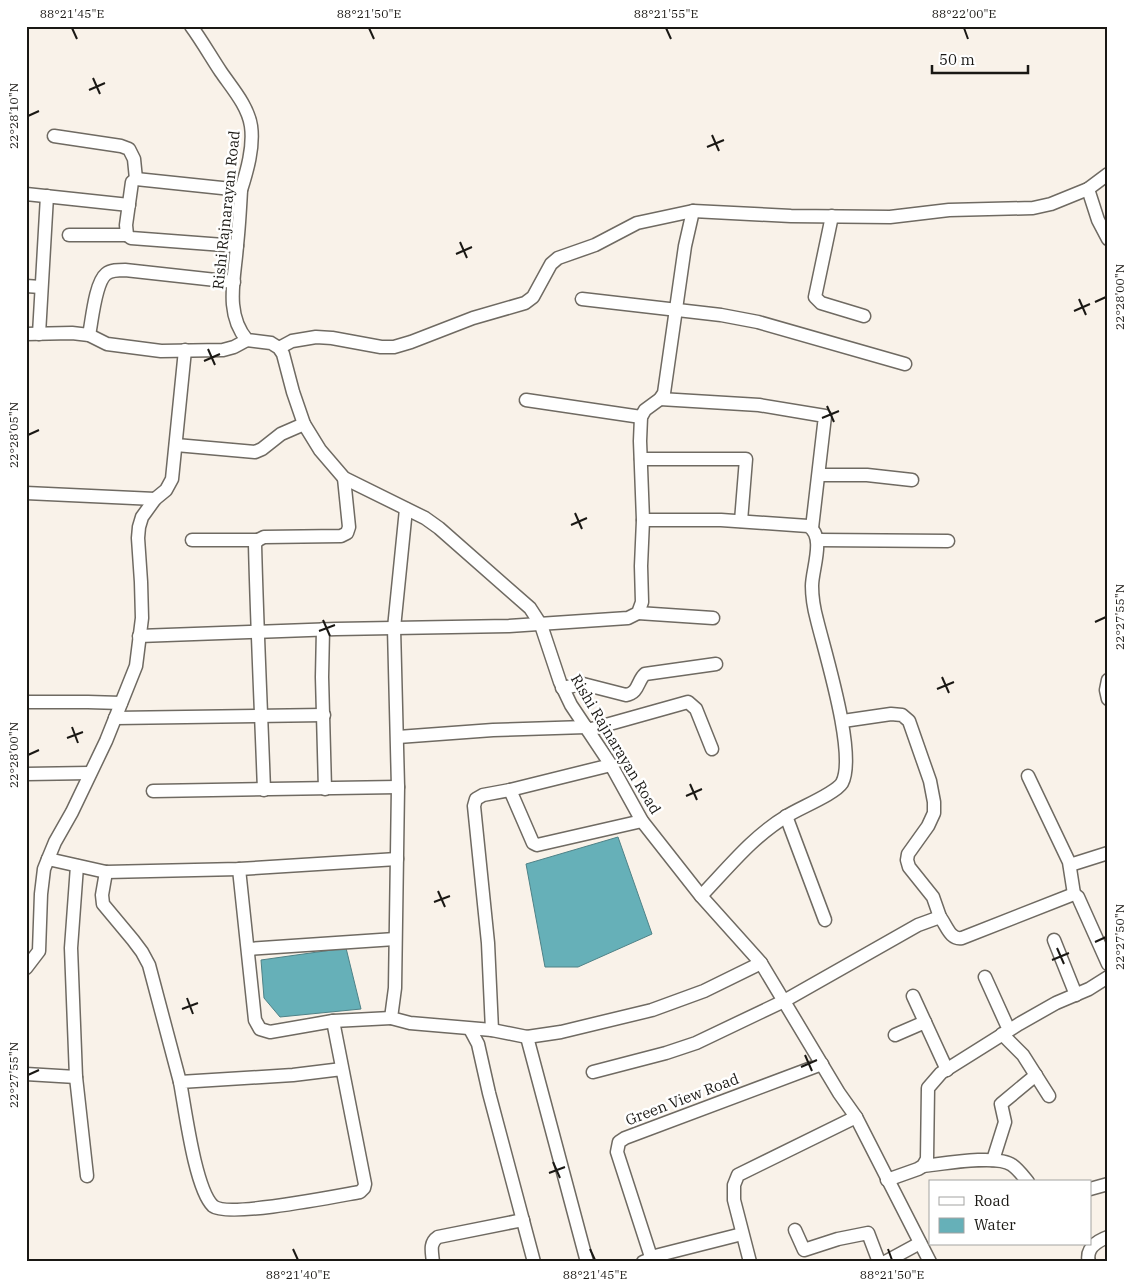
<svg xmlns="http://www.w3.org/2000/svg" width="1134" height="1288" viewBox="0 0 1134 1288" font-family="'IBM Plex Serif',serif">
<rect width="100%" height="100%" fill="#f9f2e9"/>
<g fill="#66b0b8" stroke="#4f8287">
<polygon points="618,837 652,934 578,967 545,967 526,864"/>
<polygon points="346,948 361,1009 280,1017 264,998 261,960"/>
</g>
<g fill="none" stroke-linecap="round" stroke-linejoin="round">
<g stroke="#6f6a62" stroke-width="15">
<g id="minor">
<path d="M 191,26 C 202,41 211,57 221,72 C 232,88 248,106 251,126 C 254,147 247,171 241,190 C 240,209 239,227 237,245 C 235,277 224,313 247,340 L 271,343 L 279,348 L 283,354 L 293,392 L 304,424 L 320,450 L 344,478 L 425,518 L 439,528 L 530,608 L 541,625 L 560,682 L 571,705 L 611,765 L 642,821 L 701,896 L 761,963 L 839,1093 L 856,1117 L 930,1262"/>
<polyline points="54,136 121,146 129,149 134,159 136,179"/>
<polyline points="1088,189 1098,220 1108,239"/>
<polyline points="26,194 129,205"/>
<polyline points="832,216 815,297 821,303 864,316"/>
<polyline points="69,235 127,235"/>
<polyline points="237,246 131,238 127,235 126,225 132,182 136,179 241,190"/>
<polyline points="26,286 41,287"/>
<polyline points="582,299 721,315 758,322 905,364"/>
<polyline points="26,334 72,333 89,335 107,344 161,351 223,350 234,347 247,340"/>
<polyline points="39,334 47,196"/>
<path d="M 89,335 C 92,321 95,283 106,274 C 111,270 118,270 125,270 L 234,282"/>
<polyline points="279,348 292,341 316,337 332,338 381,347 394,347 411,342 473,318 525,303 533,297 551,264 558,258 595,245 637,223 693,211 791,216 890,217 949,210 1033,208 1051,204 1088,189 1108,174"/>
<polyline points="660,399 759,405 825,416 812,528"/>
<polyline points="526,400 641,417"/>
<polyline points="176,445 255,452 262,449 281,434 304,424"/>
<polyline points="641,459 746,459 741,521"/>
<polyline points="819,475 867,475 912,480"/>
<polyline points="26,493 155,499"/>
<polyline points="406,509 394,628 398,787 395,988 391,1018 410,1023 492,1030 527,1037 561,1032 652,1010 704,991 761,963"/>
<path d="M 643,520 L 721,520 L 808,526 C 826,536 812,569 812,586 C 812,597 814,609 817,620 C 825,653 857,755 842,783 C 835,794 799,808 787,816 C 753,836 728,868 701,896"/>
<polyline points="192,540 258,540"/>
<polyline points="818,540 948,541"/>
<polyline points="638,613 713,618"/>
<polyline points="323,629 322,677 325,789"/>
<polyline points="139,636 336,629 509,626 628,618 638,613 642,602 641,566 643,520 640,441 641,417 645,410 660,399 664,393 685,246 693,211"/>
<polyline points="1108,680 1106,690 1108,699"/>
<path d="M 562,688 L 583,684 L 626,695 C 639,693 637,681 645,674 L 716,664"/>
<polyline points="26,702 88,702 121,703"/>
<polyline points="115,718 324,715"/>
<polyline points="843,721 891,714 902,715 909,721 930,781 934,802 934,813 928,826 908,854 907,860 909,867 933,897 940,917"/>
<polyline points="588,730 688,702 696,709 712,749"/>
<polyline points="398,737 493,730 586,727"/>
<polyline points="26,774 90,773"/>
<polyline points="1028,776 1069,862 1074,894"/>
<path d="M 264,790 C 261,708 257,626 255,544 L 258,540 L 264,537 L 341,536 L 347,533 L 349,527 L 344,478"/>
<polyline points="510,790 533,843 537,845 642,821"/>
<polyline points="153,791 398,787"/>
<polyline points="786,816 825,920"/>
<polyline points="48,859 106,872 239,869 397,859"/>
<polyline points="1070,865 1108,853"/>
<polyline points="239,869 255,1020 260,1029 270,1032 333,1021 391,1018"/>
<polyline points="106,872 102,895 103,904 133,940 142,952 149,965 180,1082"/>
<polyline points="1054,940 1076,995"/>
<polyline points="248,949 395,939"/>
<polyline points="26,968 39,951 41,894 44,869 48,859 55,842 72,812 106,741 136,666 142,618 141,582 138,538 139,527 142,517 155,499 166,490 172,479 185,350"/>
<polyline points="985,977 1009,1030"/>
<polyline points="913,996 947,1070"/>
<path d="M 333,1021 L 365,1184 L 364,1188 L 360,1192 C 337,1196 228,1218 213,1206 C 195,1189 185,1108 180,1082 L 293,1075 L 342,1069"/>
<polyline points="470,1029 478,1044 489,1093 534,1262"/>
<polyline points="492,1030 488,943 474,806 476,799 483,795 510,790 611,765"/>
<polyline points="1002,1034 1023,1055 1049,1096"/>
<polyline points="895,1035 925,1022"/>
<polyline points="527,1037 587,1262"/>
<path d="M 593,1072 L 666,1053 L 696,1043 L 784,1001 L 918,925 L 940,917 C 947,926 950,940 962,938 L 1074,894 L 1078,897 L 1108,964"/>
<polyline points="26,1074 76,1077 71,948 77,866"/>
<polyline points="76,1077 87,1176"/>
<polyline points="993,1160 1005,1122 1001,1104 1036,1075"/>
<path d="M 923,1166 C 942,1164 997,1154 1012,1165 C 1018,1169 1023,1176 1028,1182"/>
<polyline points="887,1180 918,1169 923,1166 927,1159 928,1088 941,1073 1019,1024 1056,1003 1089,989 1108,977"/>
<polyline points="1090,1189 1108,1184"/>
<polyline points="795,1230 804,1250 838,1239 868,1233 879,1262"/>
<polyline points="651,1257 742,1234"/>
<path d="M 433,1262 C 432,1252 429,1243 438,1237 L 523,1220"/>
<polyline points="643,1262 648,1260 651,1257 617,1152 619,1142 625,1138 822,1064"/>
<polyline points="750,1262 734,1200 734,1185 738,1175 856,1117"/>
<polyline points="885,1262 920,1243"/>
<path d="M 1089,1262 C 1085,1249 1097,1241 1108,1237"/>
</g>
</g>
<use href="#minor" stroke="#fff" stroke-width="12"/>
</g>
<path fill="none" stroke="#1a1814" stroke-width="2" d="M 72,28 L 77,39M 369,28 L 374,39M 666,28 L 671,39M 964,28 L 968,39M 93,78 L 100,94M 89,90 L 105,83M 28,116 L 39,111M 712,135 L 719,151M 707,147 L 724,140M 460,242 L 467,258M 456,254 L 472,247M 1079,299 L 1086,315M 1095,302 L 1106,297M 1074,311 L 1090,304M 208,349 L 215,365M 204,361 L 220,354M 827,406 L 834,422M 822,418 L 839,411M 28,435 L 39,430M 575,513 L 582,529M 571,525 L 587,518M 323,620 L 330,636M 1095,622 L 1106,617M 319,631 L 335,625M 942,677 L 949,693M 937,689 L 954,682M 72,727 L 78,743M 67,738 L 83,732M 28,755 L 39,750M 690,784 L 697,800M 686,796 L 702,789M 438,891 L 445,907M 434,902 L 450,896M 1095,942 L 1106,937M 1057,948 L 1064,964M 1052,960 L 1069,953M 187,998 L 193,1014M 182,1009 L 198,1003M 805,1055 L 812,1071M 801,1067 L 817,1060M 28,1075 L 39,1070M 553,1162 L 560,1178M 549,1173 L 565,1167M 293,1249 L 298,1260M 590,1249 L 595,1260M 888,1249 L 892,1260"/>
<g text-anchor="middle" dominant-baseline="central" stroke-width="5" stroke-linejoin="round" paint-order="stroke">
<g font-size="15" fill="#1a1814" stroke="#fff">
<text transform="translate(226 210) rotate(-84)">Rishi Rajnarayan Road</text>
<text transform="translate(616 744) rotate(59)">Rishi Rajnarayan Road</text>
<text transform="translate(682 1099) rotate(-21)">Green View Road</text>
</g>
</g>
<rect width="1134" height="1288" fill="none" stroke="#ffffff" stroke-width="55"/>
<rect x="929" y="1180" width="162" height="65" fill="#ffffff" stroke="#a3a3a1"/>
<rect x="939" y="1197" width="25" height="8" fill="#ffffff" stroke="#a3a3a1"/>
<text x="974" y="1206" font-size="15" fill="#1a1814">Road</text>
<rect x="939" y="1218" width="25" height="15" fill="#66b0b8" stroke="#a3a3a1"/>
<text x="974" y="1230" font-size="15" fill="#1a1814">Water</text>
<path d="M932 65v8h96v-8" fill="none" stroke="#1a1814" stroke-width="2.5"/>
<text x="939" y="65" font-size="15" fill="#1a1814" stroke="#ffffff" stroke-width="4" paint-order="stroke">50 m</text>
<rect x="28" y="28" width="1078" height="1232" fill="none" stroke="#1a1814" stroke-width="2"/>
<g font-size="12" text-anchor="middle" fill="#1a1814">
<text x="72" y="18">88°21'45"E</text>
<text x="369" y="18">88°21'50"E</text>
<text x="666" y="18">88°21'55"E</text>
<text x="964" y="18">88°22'00"E</text>
<text transform="translate(14 116) rotate(-90)" y="4">22°28'10"N</text>
<text transform="translate(1120 297) rotate(-90)" y="4">22°28'00"N</text>
<text transform="translate(14 435) rotate(-90)" y="4">22°28'05"N</text>
<text transform="translate(1120 617) rotate(-90)" y="4">22°27'55"N</text>
<text transform="translate(14 755) rotate(-90)" y="4">22°28'00"N</text>
<text transform="translate(1120 937) rotate(-90)" y="4">22°27'50"N</text>
<text transform="translate(14 1075) rotate(-90)" y="4">22°27'55"N</text>
<text x="298" y="1279">88°21'40"E</text>
<text x="595" y="1279">88°21'45"E</text>
<text x="892" y="1279">88°21'50"E</text>
</g>
</svg>
